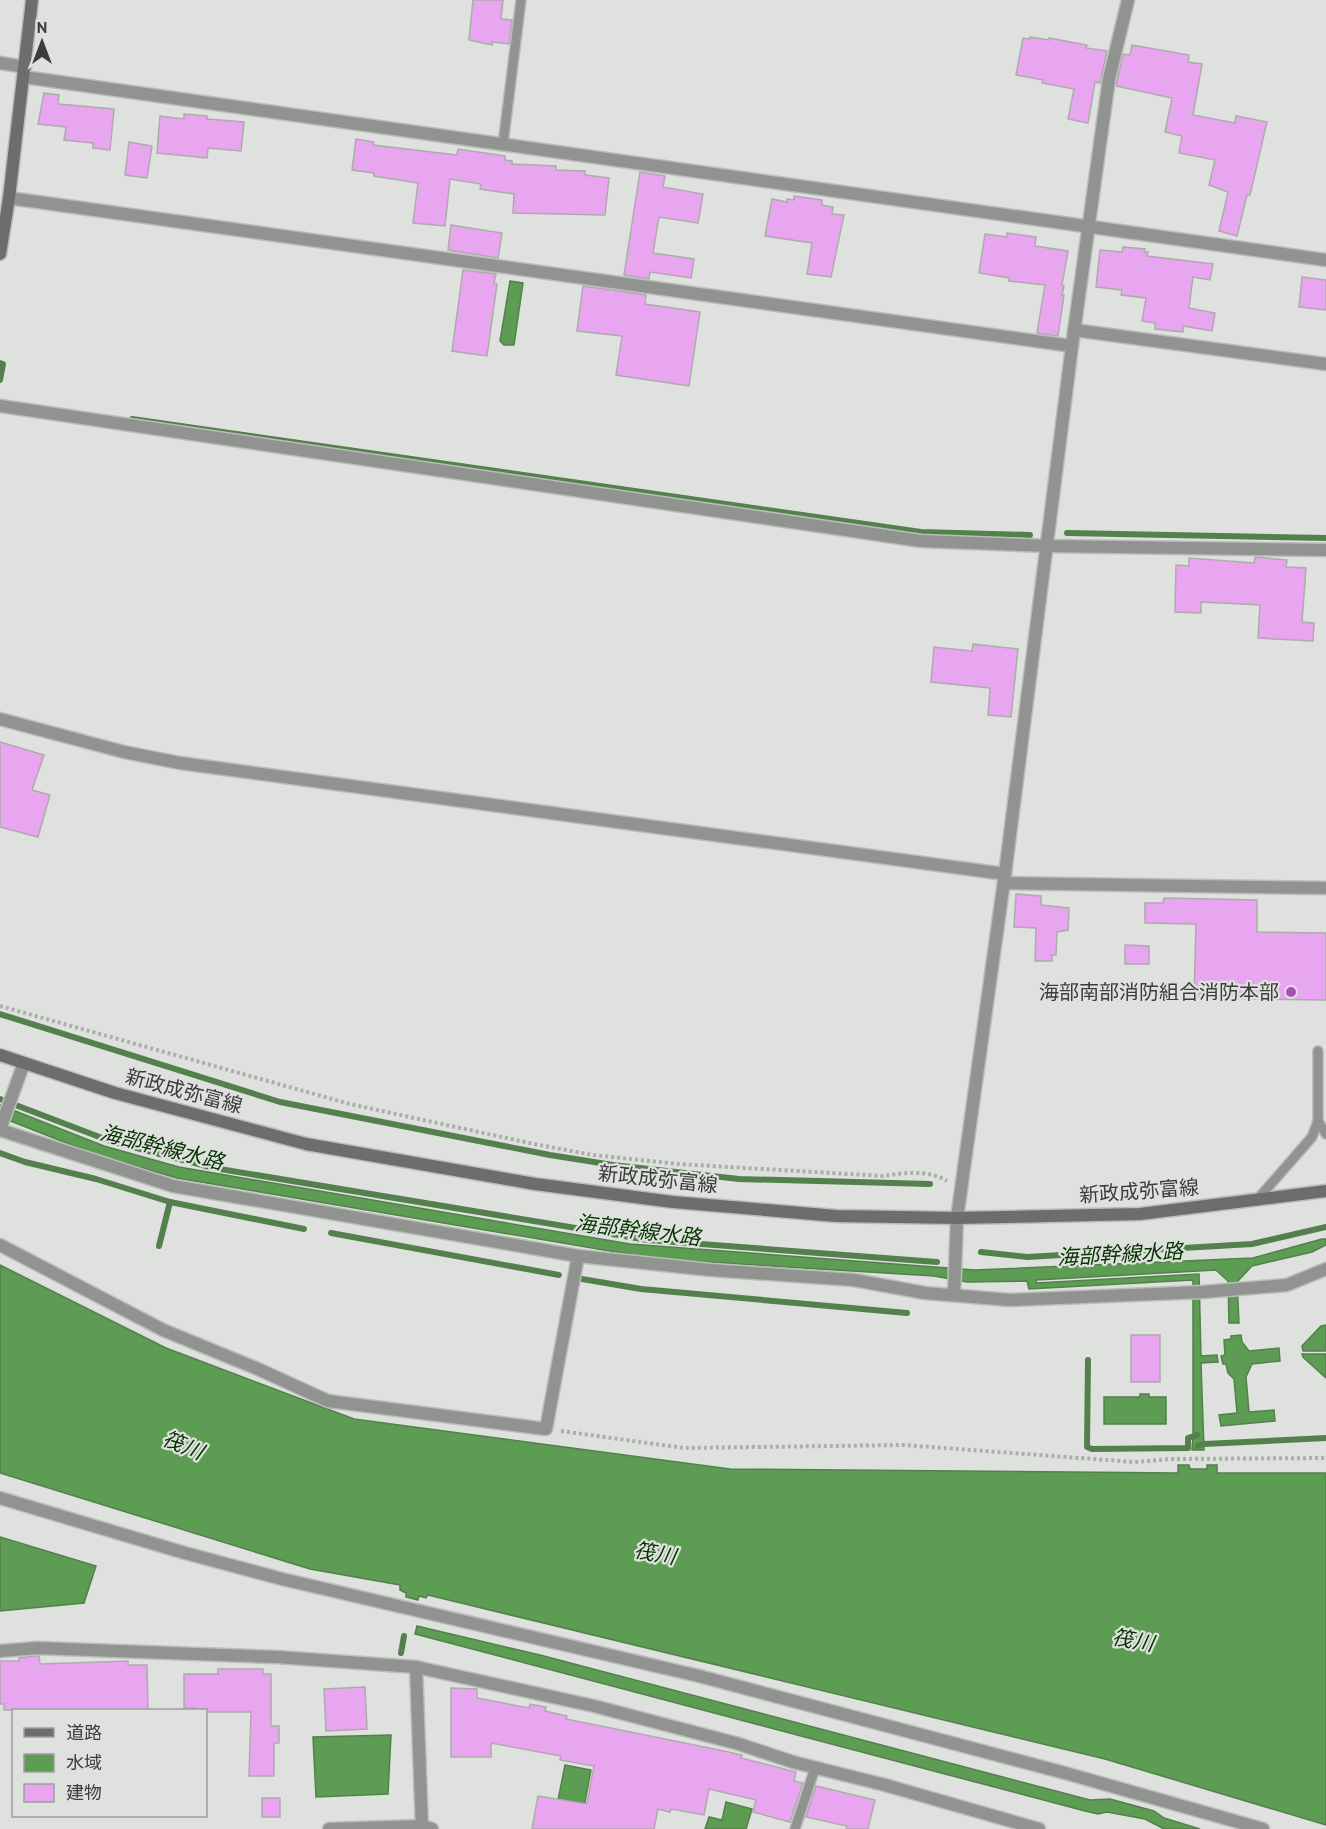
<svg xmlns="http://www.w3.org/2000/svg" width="1326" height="1829" viewBox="0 0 1326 1829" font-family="'PT Sans','Noto Sans JP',sans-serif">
<rect width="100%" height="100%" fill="#dee1dd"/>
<g fill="#5d9d53" stroke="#53804c" stroke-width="1.5">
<polygon points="510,281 523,283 514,345 504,345 500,341"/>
<polygon points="0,1105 104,1146 179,1167 630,1244 975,1270 1253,1258 1322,1239 1326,1239 1326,1245 1312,1252 1252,1266 1237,1282 1239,1323 1229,1323 1228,1281 1216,1270 1036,1280 1036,1283 1199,1274 1201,1356 1217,1355 1218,1362 1201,1363 1204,1450 1192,1450 1193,1436 1193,1280 1029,1289 1027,1281 967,1282 934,1276 657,1259 177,1178 97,1155 0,1117"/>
<polygon points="0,1265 166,1348 354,1419 730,1469 1178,1473 1178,1465 1189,1465 1190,1469 1207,1469 1207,1465 1217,1465 1217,1473 1326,1473 1326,1825 1105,1759 428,1595 426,1598 419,1596 418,1600 406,1597 406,1593 400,1590 400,1585 310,1569 0,1473"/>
<polygon points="1326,1325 1326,1351 1303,1351 1302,1346 1321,1326"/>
<polygon points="1241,1335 1242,1342 1249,1351 1279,1348 1280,1361 1252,1364 1246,1377 1249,1412 1274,1410 1275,1421 1221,1426 1219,1415 1237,1413 1234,1379 1228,1373 1226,1364 1223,1364 1221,1356 1225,1355 1224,1340 1231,1339 1231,1336"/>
<polygon points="1302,1354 1326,1354 1326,1378 1303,1357"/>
<polygon points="1140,1394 1149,1394 1149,1397 1166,1397 1166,1424 1104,1424 1104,1397 1140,1397"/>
<polygon points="0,1537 96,1566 84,1603 0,1611"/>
<polygon points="417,1626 540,1655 1090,1800 1110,1799 1154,1811 1164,1818 1200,1829 1164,1829 1145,1819 1107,1812 1098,1814 1085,1811 415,1634"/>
<polygon points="391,1735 388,1794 316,1797 313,1737"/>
<polygon points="565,1765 591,1770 580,1829 558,1800"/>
<polygon points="726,1802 752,1809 746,1829 705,1829 709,1817 722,1820"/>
</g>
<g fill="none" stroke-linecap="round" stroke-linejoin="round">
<g stroke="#53804c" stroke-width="6">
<polyline points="0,363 3,364 0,380"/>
<polyline points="132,419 921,532 1030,535"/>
<polyline points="1067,533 1326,538"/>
<polyline points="0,1014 280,1102 550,1155 613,1165 739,1179 930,1184"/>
<polyline points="0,1099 110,1141 214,1168 648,1240 937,1262"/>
<polyline points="0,1153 25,1162 96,1179 170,1202 304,1229"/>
<polyline points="331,1233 559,1275"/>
<polyline points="159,1246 170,1202"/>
<polyline points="981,1252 1027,1257 1252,1244 1326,1227"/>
<polyline points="582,1279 641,1289 907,1313"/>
<polyline points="1088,1360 1087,1447 1092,1449 1188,1448 1188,1438 1197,1435"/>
<polyline points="1198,1446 1204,1444 1326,1438"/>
<polyline points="401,1653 404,1636"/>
</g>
</g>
<g fill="#e9a6f0" stroke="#aeaaae" stroke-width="1.5">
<polygon points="473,0 503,0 501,19 512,20 509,44 492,42 492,45 469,40"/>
<polygon points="1030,37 1049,40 1049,38 1087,45 1086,48 1107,51 1100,83 1095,82 1088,123 1068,119 1074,89 1042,83 1043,80 1016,75 1023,38 1030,39"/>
<polygon points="1132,45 1189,55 1188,62 1202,64 1193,115 1235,123 1236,116 1267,122 1250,195 1247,195 1237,236 1219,231 1228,192 1209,185 1215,160 1179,153 1182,136 1165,132 1172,98 1116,86 1123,54 1130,55"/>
<polygon points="44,93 59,95 58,104 114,109 110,150 93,148 93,143 64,140 66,127 38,124"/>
<polygon points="184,114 207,116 207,119 244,122 241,151 208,148 207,158 157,153 160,116 184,119"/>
<polygon points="356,139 374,142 373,145 457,155 458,149 505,156 505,160 512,161 512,164 556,166 556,170 585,171 585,175 609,178 605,215 513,213 514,194 480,189 481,184 450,179 445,226 413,223 418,183 374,176 374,173 352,170"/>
<polygon points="129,142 152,146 147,178 125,175"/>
<polygon points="640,172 665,176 663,187 703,194 698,223 659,217 653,253 694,259 691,278 650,272 649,279 624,275"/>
<polygon points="794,196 822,200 822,205 833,207 832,214 844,215 831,277 807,274 812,243 765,236 772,199 787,202 787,199 794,200"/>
<polygon points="451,225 502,233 498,258 448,250"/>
<polygon points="1007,233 1036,237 1035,246 1068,251 1062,285 1064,286 1062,295 1064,295 1058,336 1037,333 1045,285 1009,281 1009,278 979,273 985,234 1007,237"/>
<polygon points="1123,247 1145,249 1144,252 1148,252 1147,256 1213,264 1210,280 1193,277 1189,308 1215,313 1212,331 1183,326 1183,332 1155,329 1155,323 1142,321 1146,298 1121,295 1122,290 1096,287 1100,250 1122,252"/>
<polygon points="463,270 496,274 494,283 497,284 487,356 452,351"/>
<polygon points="1302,277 1326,280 1326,310 1299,307"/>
<polygon points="583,286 646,295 645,304 700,312 689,386 616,375 622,336 577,331"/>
<polygon points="1255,557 1287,560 1286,567 1306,568 1302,622 1314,623 1313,641 1258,638 1260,605 1201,602 1201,613 1175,612 1176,565 1189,566 1189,558 1254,563"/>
<polygon points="973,644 1018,649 1011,717 988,715 990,688 931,682 934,647 972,651"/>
<polygon points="0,742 44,755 32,790 50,795 38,837 0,827"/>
<polygon points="1016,894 1041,896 1041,905 1069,908 1068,930 1057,932 1056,955 1052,955 1052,961 1035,961 1036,928 1014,927"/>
<polygon points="1164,898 1257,900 1257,932 1326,933 1326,1000 1194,998 1196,924 1145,923 1145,903 1163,903"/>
<polygon points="1125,945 1149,946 1149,964 1125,964"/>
<rect x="1131" y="1335" width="29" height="47"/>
<polygon points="37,1656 39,1656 40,1664 128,1661 128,1665 147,1665 148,1710 4,1710 4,1704 0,1704 0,1661 19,1661 19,1658"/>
<polygon points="218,1669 263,1669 263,1674 271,1674 271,1726 279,1726 279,1743 274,1743 274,1776 249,1776 251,1712 206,1712 206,1710 195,1710 195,1708 184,1708 184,1674 218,1674"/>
<polygon points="365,1687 367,1729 326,1731 324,1689"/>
<polygon points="451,1688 477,1689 477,1698 529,1708 530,1704 546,1707 545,1711 567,1716 566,1719 724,1751 742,1755 741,1758 796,1772 794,1781 803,1783 790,1822 753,1812 756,1800 709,1789 704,1815 671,1809 670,1812 658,1809 654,1829 532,1829 538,1796 587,1804 594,1766 560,1760 561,1756 491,1743 491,1757 451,1757"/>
<polygon points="816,1786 875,1800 868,1829 846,1829 847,1826 806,1817"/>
<rect x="262" y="1798" width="18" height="19"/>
</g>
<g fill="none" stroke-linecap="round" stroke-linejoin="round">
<g stroke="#babdb9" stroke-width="12">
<g id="service">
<polyline points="503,144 521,0"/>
<polyline points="1318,1121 1326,1134"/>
<polyline points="1256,1201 1312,1137 1318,1121 1318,1051"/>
<polyline points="795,1829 815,1768"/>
</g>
</g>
<g stroke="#babdb9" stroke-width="15">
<g id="minor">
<polyline points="0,63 25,67"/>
<polyline points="24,77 1326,260"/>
<polyline points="9,198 1072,346"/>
<polyline points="1074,330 1326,364"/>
<polyline points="0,406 921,541 1047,546 1326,550"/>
<polyline points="0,719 124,752 180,763 1005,874"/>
<polyline points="1004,883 1326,888"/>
<polyline points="0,1129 24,1063"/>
<polyline points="0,1130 173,1186 578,1256 711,1270 854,1280 925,1293 1010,1300 1203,1292 1287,1285 1326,1269"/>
<polyline points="0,1245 163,1330 258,1369 328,1401 546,1429 578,1256"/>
<polyline points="954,1295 957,1218 1005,874 1072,346 1109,79 1128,0"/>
<polyline points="0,1498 185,1553 282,1579 699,1676 1065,1773 1263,1829"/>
<polyline points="0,1651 37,1648 277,1657 416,1667 594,1706 739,1744 793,1762 885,1785 1039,1829"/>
<polyline points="416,1667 422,1829"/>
<polyline points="329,1829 422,1826 432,1829"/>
</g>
</g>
<g stroke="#babdb9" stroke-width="15">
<g id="secondary">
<polyline points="0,254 9,198 32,0"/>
<polyline points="0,1055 115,1093 306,1144 535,1184 673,1202 836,1216 957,1218 1140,1214 1326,1191"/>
</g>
</g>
<g stroke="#abaeab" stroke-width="4" stroke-dasharray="3 3" stroke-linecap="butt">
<path d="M 0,1006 L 350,1104 L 534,1144 L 593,1155 L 678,1164 L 883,1176 C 904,1173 927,1169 947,1181"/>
<polyline points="561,1431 684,1448 904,1445 1134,1462 1170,1459 1326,1458"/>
</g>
<use href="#service" stroke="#919391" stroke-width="9"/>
<use href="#minor" stroke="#919391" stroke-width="12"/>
<use href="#secondary" stroke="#6c6e6b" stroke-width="12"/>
</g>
<circle fill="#ac4eb7" stroke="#dee1dd" stroke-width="2" cx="1291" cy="992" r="6"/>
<g text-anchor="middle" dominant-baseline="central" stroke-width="4.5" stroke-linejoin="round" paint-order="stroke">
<g font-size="20" fill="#3b3d3b" stroke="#dee1dd" text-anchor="end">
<text x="1279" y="992">海部南部消防組合消防本部</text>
</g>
<g font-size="20" fill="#3b3d3b" stroke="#dee1dd">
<text transform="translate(184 1091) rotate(15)">新政成弥富線</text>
<text transform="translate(658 1179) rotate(6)">新政成弥富線</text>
<text transform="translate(1139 1191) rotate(-4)">新政成弥富線</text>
</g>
<g font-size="21" font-style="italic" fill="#063400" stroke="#dee1dd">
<text transform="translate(162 1147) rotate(14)">海部幹線水路</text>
<text transform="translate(638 1230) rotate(7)">海部幹線水路</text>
<text transform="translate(1120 1254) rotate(-3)">海部幹線水路</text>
<text transform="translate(183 1445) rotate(22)">筏川</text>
<text transform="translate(655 1553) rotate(10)">筏川</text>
<text transform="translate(1133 1640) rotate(10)">筏川</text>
</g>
</g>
<rect x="12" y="1709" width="195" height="108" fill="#dee1dd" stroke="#9d9f9c" stroke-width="1.5"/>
<rect x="24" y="1728" width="30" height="9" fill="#6c6e6b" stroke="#9d9f9c" stroke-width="1.5"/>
<text x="66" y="1739" font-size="18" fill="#3b3d3b">道路</text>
<rect x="24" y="1754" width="30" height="18" fill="#5d9d53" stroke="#9d9f9c" stroke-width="1.5"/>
<text x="66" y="1769" font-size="18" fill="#3b3d3b">水域</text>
<rect x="24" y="1784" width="30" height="18" fill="#e9a6f0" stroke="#9d9f9c" stroke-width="1.5"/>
<text x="66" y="1799" font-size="18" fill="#3b3d3b">建物</text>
<g transform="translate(42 42)" stroke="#dee1dd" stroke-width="4.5" paint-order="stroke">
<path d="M0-4.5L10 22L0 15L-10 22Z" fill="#3b3d3b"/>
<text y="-9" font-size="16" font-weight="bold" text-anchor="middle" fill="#3b3d3b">N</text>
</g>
</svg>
